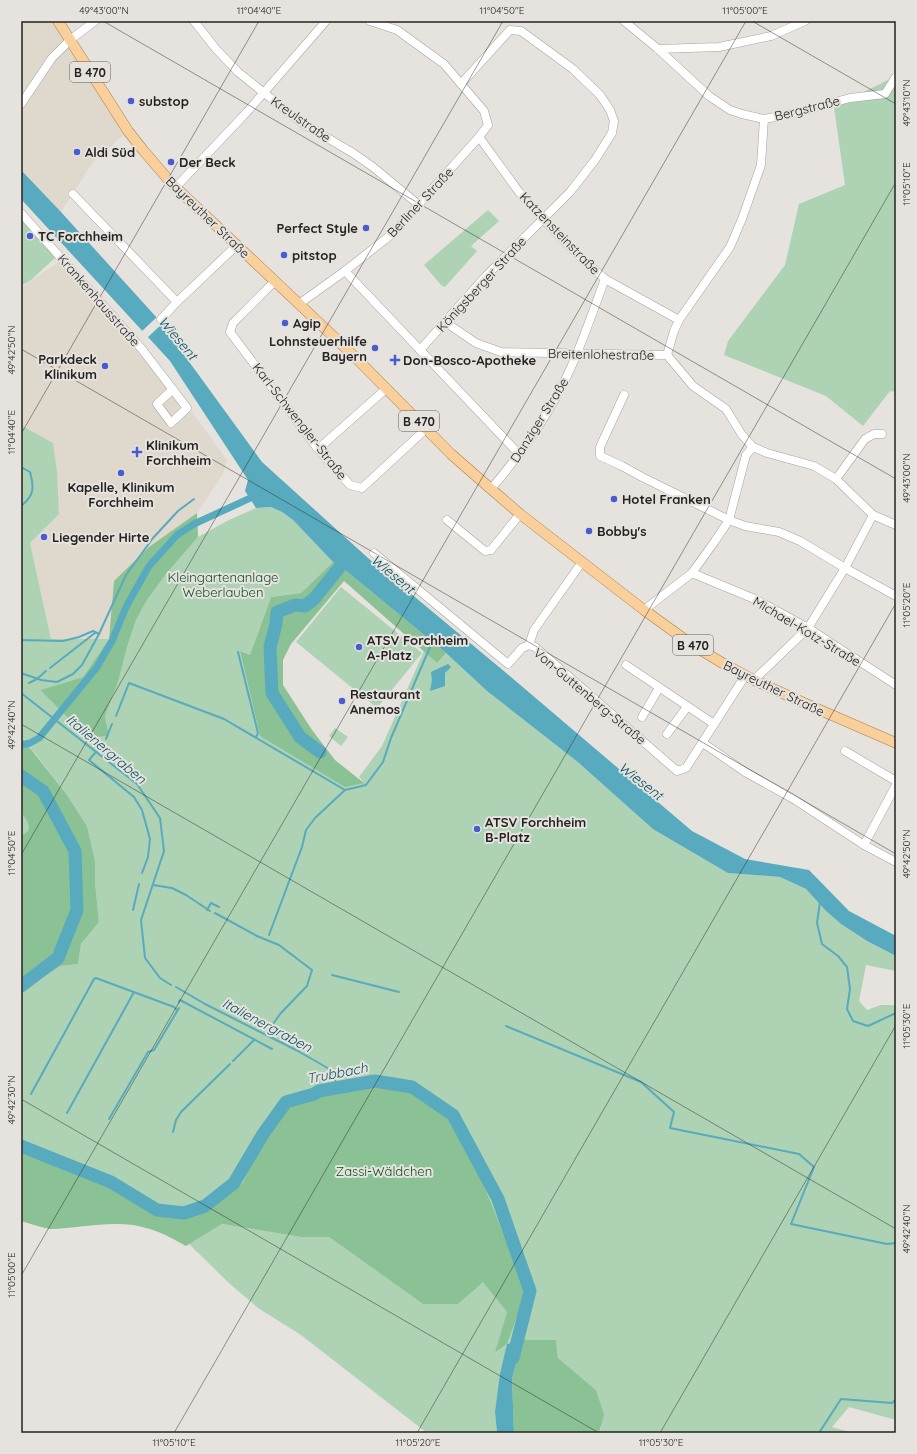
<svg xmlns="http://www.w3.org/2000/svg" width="917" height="1454" viewBox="0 0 917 1454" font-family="Quicksand,sans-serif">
<rect width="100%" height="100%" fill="#e6e3de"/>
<g fill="#dfd8cc">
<polygon points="21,21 58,21 128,131 93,162 61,212 21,170"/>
<polygon points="60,261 162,371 227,460 223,474 197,513 177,528 114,581 109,639 51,639 30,543 59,514 53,443 21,425 21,288"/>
</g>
<g fill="#add2b4">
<polygon points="896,76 896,392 890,391 863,426 826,396 724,355 728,341 785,265 799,204 845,185 834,107"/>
<polygon points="488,210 499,221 471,246 477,251 445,287 441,285 424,265"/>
<polygon points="21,216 57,256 31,280 21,286"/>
<path d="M 21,425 L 53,443 L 57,472 L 59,514 L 30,543 L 51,639 L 109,639 L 83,677 L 40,690 L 69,719 L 97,737 L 109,736 L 105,716 L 118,682 L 127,647 L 136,620 L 147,600 L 166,574 L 198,537 L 229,520 L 256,508 L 271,507 L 282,512 L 293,520 L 333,562 L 301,593 L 271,597 L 250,655 L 240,651 L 260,736 L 364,782 L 359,777 L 382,746 L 424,651 L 437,663 L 446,653 L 487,691 L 579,763 L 728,873 L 780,877 L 806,889 L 826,911 L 841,924 L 867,941 L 896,956 L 896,971 L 866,965 L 859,1001 L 867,1010 L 881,1005 L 896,1005 L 896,1420 L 849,1407 L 832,1427 L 853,1433 L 599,1433 L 601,1428 L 596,1390 L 558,1358 L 556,1340 C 539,1340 524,1340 507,1344 L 495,1412 L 497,1433 L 427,1433 L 301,1335 L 258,1308 L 230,1284 L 189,1244 L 222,1224 L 301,1237 L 329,1237 L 423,1304 L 458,1304 L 483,1281 L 507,1312 L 496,1353 L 507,1344 L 527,1291 L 480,1176 L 465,1146 L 351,1085 L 338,1094 L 316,1097 L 266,1136 L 242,1184 L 208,1208 L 183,1215 L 154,1213 L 110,1182 L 21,1149 L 21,990 L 61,966 L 78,964 L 81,944 L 99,922 L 95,883 L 95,861 L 87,826 L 67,795 L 24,739 L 21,738 Z"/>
<polygon points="341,587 422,653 377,708 296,642"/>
<polygon points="335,728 348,737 341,746 329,736"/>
<path d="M 21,813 C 26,819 30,823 28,831 L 21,836 Z"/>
</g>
<g fill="#8ac195">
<polygon points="197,513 198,537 166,574 147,600 136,620 127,647 118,682 105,716 109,736 97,737 69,719 40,690 83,677 109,639 114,581 149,547"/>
<polygon points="333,562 345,570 446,653 437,663 344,581 291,644 283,660 283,685 312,730 335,760 364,783 345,787 260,736 240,651 250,655 271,597 301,593"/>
<path d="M 21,738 L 23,739 L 67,795 L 87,826 L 95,861 L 95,883 L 99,922 L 81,944 L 78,964 L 61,966 L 21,990 L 21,927 L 22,921 L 21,916 L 21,836 L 28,831 C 30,823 26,819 21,813 Z"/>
<path d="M 351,1085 L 412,1087 L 453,1115 L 465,1146 L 480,1176 L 527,1291 L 507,1344 L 495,1353 L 507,1312 L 483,1282 L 458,1304 L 423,1304 L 329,1237 L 301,1237 L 222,1224 L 186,1246 C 175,1240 163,1233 150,1229 C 118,1218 83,1228 50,1229 L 41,1227 L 21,1221 L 21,1149 L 110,1182 L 154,1213 L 183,1215 L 208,1208 L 242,1184 L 266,1136 L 288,1104 L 316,1097 L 338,1094 Z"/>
<polygon points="523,1340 556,1340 558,1358 596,1390 604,1415 599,1433 514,1433 512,1378"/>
</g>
<g fill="#58abbe">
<polygon points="21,170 61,212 158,319 262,462 368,558 505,672 692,831 745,859 809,870 849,911 896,936 896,956 867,941 841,924 826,911 806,889 780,877 728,873 653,829 579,763 487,691 446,653 345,570 333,562 293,520 282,512 271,507 256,508 245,491 248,480 170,361 21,199"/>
<polygon points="448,664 451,667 445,673 445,686 430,691 432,680 431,672"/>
<polygon points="523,1340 512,1378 514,1433 497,1433 495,1412 500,1374 507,1344"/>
</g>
<polygon fill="#e6e3de" points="157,317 163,323 147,338 141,332"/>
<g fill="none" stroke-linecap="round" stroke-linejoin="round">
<g stroke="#58abbe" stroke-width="2">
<path d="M 21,467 L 30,472 C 34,487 35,495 21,506"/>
<polyline points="21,640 63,641 79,637 93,631 99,634"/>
<polyline points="238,652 258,733 256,737"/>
<polyline points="50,668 95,633"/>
<polyline points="21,673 41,680 57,682 73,674 82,665 99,634 126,575 153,538 178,511 194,499"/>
<polyline points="29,683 37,679 46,671"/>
<polyline points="21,693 137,784 160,818 164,851 141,920 145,958 160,978 171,985"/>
<polyline points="116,716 129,683 224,719 345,790"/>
<polyline points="106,739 112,724"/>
<polyline points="101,746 89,760 134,797 142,810 150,839 148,857 142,873"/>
<polyline points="153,885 172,888 186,895 210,911"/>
<polyline points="820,902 817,923 822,944 838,956 847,967 850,989 847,1009 853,1021 868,1026 896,1013"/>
<polyline points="133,910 139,884"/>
<polyline points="207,910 211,903 219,907"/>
<polyline points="215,913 257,936 279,945 312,970 307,986 280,1014 273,1024"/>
<polyline points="269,935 302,847 306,830 315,818 345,790 366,785 383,762 391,738 433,640"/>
<polyline points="332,975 399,992"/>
<polyline points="176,987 205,1004 298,1051 331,1070 338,1088"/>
<polyline points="179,1002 180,1000 272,1049"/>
<polyline points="506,1026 641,1082 674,1112 670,1128 799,1154 814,1167 791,1224 887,1244 896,1243"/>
<polyline points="233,1061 254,1040"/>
<polyline points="31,1094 94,979 96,978 174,1007 177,1010"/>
<polyline points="67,1113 134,992"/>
<polyline points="109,1119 148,1052 154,1050 179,1008"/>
<polyline points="173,1132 176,1120 181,1112 230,1064"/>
<polyline points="819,1433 841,1399 892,1403 896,1399"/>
</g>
<polyline stroke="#58abbe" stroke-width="7" points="21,745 30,743 39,738 97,667 112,641 126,607 149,566 177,535 194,524 257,495"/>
<g stroke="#58abbe" stroke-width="13">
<polyline points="320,752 300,737 272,693 270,647 276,624 277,612 295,605 305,606 314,599 347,558"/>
<polyline points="21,776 43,791 75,851 77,910 58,958 21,986"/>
<polyline points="21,1146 111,1182 157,1210 184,1213 205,1206 234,1183 263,1134 286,1102 314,1094 319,1091 375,1081 412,1087 453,1115 498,1199 530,1291 513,1358"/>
</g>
<g stroke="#a6a39e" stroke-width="9">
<g id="minor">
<polyline points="194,21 216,49 238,72 263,92 302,123 353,153 373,167 419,205"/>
<polyline points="624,21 658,49 709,96 730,110 742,114 764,119 791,114 850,98 885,94 895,78"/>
<polyline points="658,49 719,47 771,36 805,21"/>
<polyline points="21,104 52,58 70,40 95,21"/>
<polyline points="479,137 519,192 543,219 578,255 605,279 679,320"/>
<polyline points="175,188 247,112 326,21"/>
<polyline points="73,194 177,302"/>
<polyline points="21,213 141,348 187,408 171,423 157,404 173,389"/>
<polyline points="345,271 519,454"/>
<polyline points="275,281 233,323 230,332 318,449 350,485 362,488 427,428"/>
<polyline points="299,304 345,271 392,234 479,137 488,125 484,111 444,64 397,30 370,21"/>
<polyline points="161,319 177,302 236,246"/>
<polyline points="445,322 476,343 501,352 667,355 693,386 726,409 742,435 753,447 767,453 814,466 836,479 873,515 896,525"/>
<polyline points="420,350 486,276 570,192 595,160 612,133 614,121 610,110 600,95 573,69 521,31 510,30 461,84"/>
<polyline points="667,355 674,331 679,320 730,247 742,219 761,165 764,119"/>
<polyline points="624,395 600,447 600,456 622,466 642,477 729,520 745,526 779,532 800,541 845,568 896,596"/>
<polyline points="318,449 387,388"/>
<polyline points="836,479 865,439 874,434 882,434"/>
<path d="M 491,489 C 525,449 558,402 577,353 C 587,329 596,303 605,279"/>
<polyline points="447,520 485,551 491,550 520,514"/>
<polyline points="374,553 508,664 522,648 529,645 535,647 677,771 686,768 745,676"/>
<polyline points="692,573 757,600 808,628 896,685"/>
<polyline points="644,610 692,573 715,541 729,520 746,455 753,447"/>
<polyline points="529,645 534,630 582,562"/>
<polyline points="626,665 714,724"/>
<polyline points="754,680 808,628 845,568 873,515"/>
<polyline points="642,717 659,688"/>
<polyline points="667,734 687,707"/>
<polyline points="703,743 745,772 792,798 864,845 896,862"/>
<polyline points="845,751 896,781"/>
<polyline points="864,845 896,785"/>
</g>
</g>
<g stroke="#ac7f46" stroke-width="11">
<polyline id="major" points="58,21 128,131 143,150 172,184 353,355 451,454 491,489 520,514 644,610 691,644 724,664 754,680 804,703 896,743"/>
</g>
<use href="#minor" stroke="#fff" stroke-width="8"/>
<use href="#major" stroke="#f9d09c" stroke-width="10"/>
</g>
<path fill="none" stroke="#242321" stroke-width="1" stroke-opacity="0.45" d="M 103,21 L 896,479M 752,21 L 896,104M 21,349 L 896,854M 21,434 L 259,21M 21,724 L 896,1229M 21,855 L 503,21M 21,1099 L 599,1433M 21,1276 L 746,21M 174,1433 L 896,182M 417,1433 L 896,603M 660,1433 L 896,1025"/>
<g fill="#485cd0" stroke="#e6e3de" stroke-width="1.5">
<circle cx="131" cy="101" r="4"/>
<circle cx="77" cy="152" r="4"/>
<circle cx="171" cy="162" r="4"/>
<circle cx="366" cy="228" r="4"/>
<circle cx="30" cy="236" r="4"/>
<circle cx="284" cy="255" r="4"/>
<circle cx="285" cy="323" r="4"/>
<circle cx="375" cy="348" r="4"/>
<path d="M393 354h4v4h4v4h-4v4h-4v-4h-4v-4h4z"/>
<circle cx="105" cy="366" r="4"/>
<path d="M135 446h4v4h4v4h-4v4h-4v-4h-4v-4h4z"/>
<circle cx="121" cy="473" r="4"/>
<circle cx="614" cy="499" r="4"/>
<circle cx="589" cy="531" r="4"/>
<circle cx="44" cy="537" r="4"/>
<circle cx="359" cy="647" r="4"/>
<circle cx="342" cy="701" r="4"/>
<circle cx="477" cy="829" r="4"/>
</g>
<g text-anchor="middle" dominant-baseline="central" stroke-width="4" stroke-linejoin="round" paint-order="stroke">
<g fill="#e6e3de" stroke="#5e5d5a" stroke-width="1">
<rect x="70" y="62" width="40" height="20" rx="3"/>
<rect x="399" y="411" width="40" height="20" rx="3"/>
<rect x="673" y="635" width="40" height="20" rx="3"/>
</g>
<g font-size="12" font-weight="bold" fill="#242321">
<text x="90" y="72">B 470</text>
<text x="419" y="421">B 470</text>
<text x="693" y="645">B 470</text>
</g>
<g font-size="13" font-weight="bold" fill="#242321" stroke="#e6e3de" text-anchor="start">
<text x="139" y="101">substop</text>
<text x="85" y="152">Aldi Süd</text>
<text x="179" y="162">Der Beck</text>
<text x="358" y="228" text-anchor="end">Perfect Style</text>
<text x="38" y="236">TC Forchheim</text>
<text x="292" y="255">pitstop</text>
<text x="293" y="323">Agip</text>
<text x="367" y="341" text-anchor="end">Lohnsteuerhilfe<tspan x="367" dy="15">Bayern</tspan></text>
<text x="97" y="359" text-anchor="end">Parkdeck<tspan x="97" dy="15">Klinikum</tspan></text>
<text x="403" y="360">Don-Bosco-Apotheke</text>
<text x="146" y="445">Klinikum<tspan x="146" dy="15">Forchheim</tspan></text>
<text x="121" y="487" text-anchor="middle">Kapelle, Klinikum<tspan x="121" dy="15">Forchheim</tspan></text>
<text x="622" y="499">Hotel Franken</text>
<text x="597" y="531">Bobby's</text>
<text x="52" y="537">Liegender Hirte</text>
<text x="367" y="640">ATSV Forchheim<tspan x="367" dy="15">A-Platz</tspan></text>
<text x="350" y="694">Restaurant<tspan x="350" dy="15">Anemos</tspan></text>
<text x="485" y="822">ATSV Forchheim<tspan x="485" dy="15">B-Platz</tspan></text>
</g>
<g font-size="13" fill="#242321" stroke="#e6e3de">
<text transform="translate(807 108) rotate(-14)">Bergstraße</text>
<text transform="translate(301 119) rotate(35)">Kreulstraße</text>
<text transform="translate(420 202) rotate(-47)">Berliner Straße</text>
<text transform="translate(208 217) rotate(44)">Bayreuther Straße</text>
<text transform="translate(560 233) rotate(46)">Katzensteinstraße</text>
<text transform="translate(481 284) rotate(-47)">Königsberger Straße</text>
<text transform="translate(99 300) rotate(49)">Krankenhausstraße</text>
<text transform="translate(601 354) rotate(1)">Breitenlohestraße</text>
<text transform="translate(539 420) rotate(-58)">Danziger Straße</text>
<text transform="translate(300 421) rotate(52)">Karl-Schwengler-Straße</text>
<text transform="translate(807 631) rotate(31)">Michael-Kotz-Straße</text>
<text transform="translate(774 688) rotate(26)">Bayreuther Straße</text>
<text transform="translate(590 696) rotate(40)">Von-Guttenberg-Straße</text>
</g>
<g font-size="13" fill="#0c4c23" stroke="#e6e3de">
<text x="223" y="577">Kleingartenanlage<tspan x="223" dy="15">Weberlauben</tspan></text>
<text x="384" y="1171">Zassi-Wäldchen</text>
</g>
<g font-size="14" font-style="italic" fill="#05515f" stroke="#e6e3de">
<text transform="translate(178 338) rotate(50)">Wiesent</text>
<text transform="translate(393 574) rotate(40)">Wiesent</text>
<text transform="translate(106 749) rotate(40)">Italienergraben</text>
<text transform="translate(641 781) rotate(38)">Wiesent</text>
<text transform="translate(267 1025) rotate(28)">Italienergraben</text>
<text transform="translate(337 1073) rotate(-11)">Trubbach</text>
</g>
</g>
<rect width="917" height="1454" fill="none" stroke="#e6e3de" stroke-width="44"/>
<rect x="22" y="22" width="873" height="1410" fill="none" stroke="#242321" stroke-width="1.5"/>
<g font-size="10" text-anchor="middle" fill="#242321">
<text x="104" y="14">49°43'00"N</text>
<text x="259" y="14">11°04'40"E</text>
<text x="502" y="14">11°04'50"E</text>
<text x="745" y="14">11°05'00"E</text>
<text transform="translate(906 103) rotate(-90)" y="4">49°43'10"N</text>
<text transform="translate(906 184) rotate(-90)" y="4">11°05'10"E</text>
<text transform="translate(11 350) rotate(-90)" y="4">49°42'50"N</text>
<text transform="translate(11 432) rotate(-90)" y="4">11°04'40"E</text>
<text transform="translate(906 478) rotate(-90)" y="4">49°43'00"N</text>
<text transform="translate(906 605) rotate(-90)" y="4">11°05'20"E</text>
<text transform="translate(11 725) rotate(-90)" y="4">49°42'40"N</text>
<text transform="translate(11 853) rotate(-90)" y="4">11°04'50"E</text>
<text transform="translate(906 854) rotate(-90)" y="4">49°42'50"N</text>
<text transform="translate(906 1026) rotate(-90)" y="4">11°05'30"E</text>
<text transform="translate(11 1100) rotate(-90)" y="4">49°42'30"N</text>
<text transform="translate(906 1229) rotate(-90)" y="4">49°42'40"N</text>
<text transform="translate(11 1275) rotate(-90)" y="4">11°05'00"E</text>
<text x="174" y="1446">11°05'10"E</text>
<text x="418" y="1446">11°05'20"E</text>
<text x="661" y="1446">11°05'30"E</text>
</g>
</svg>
